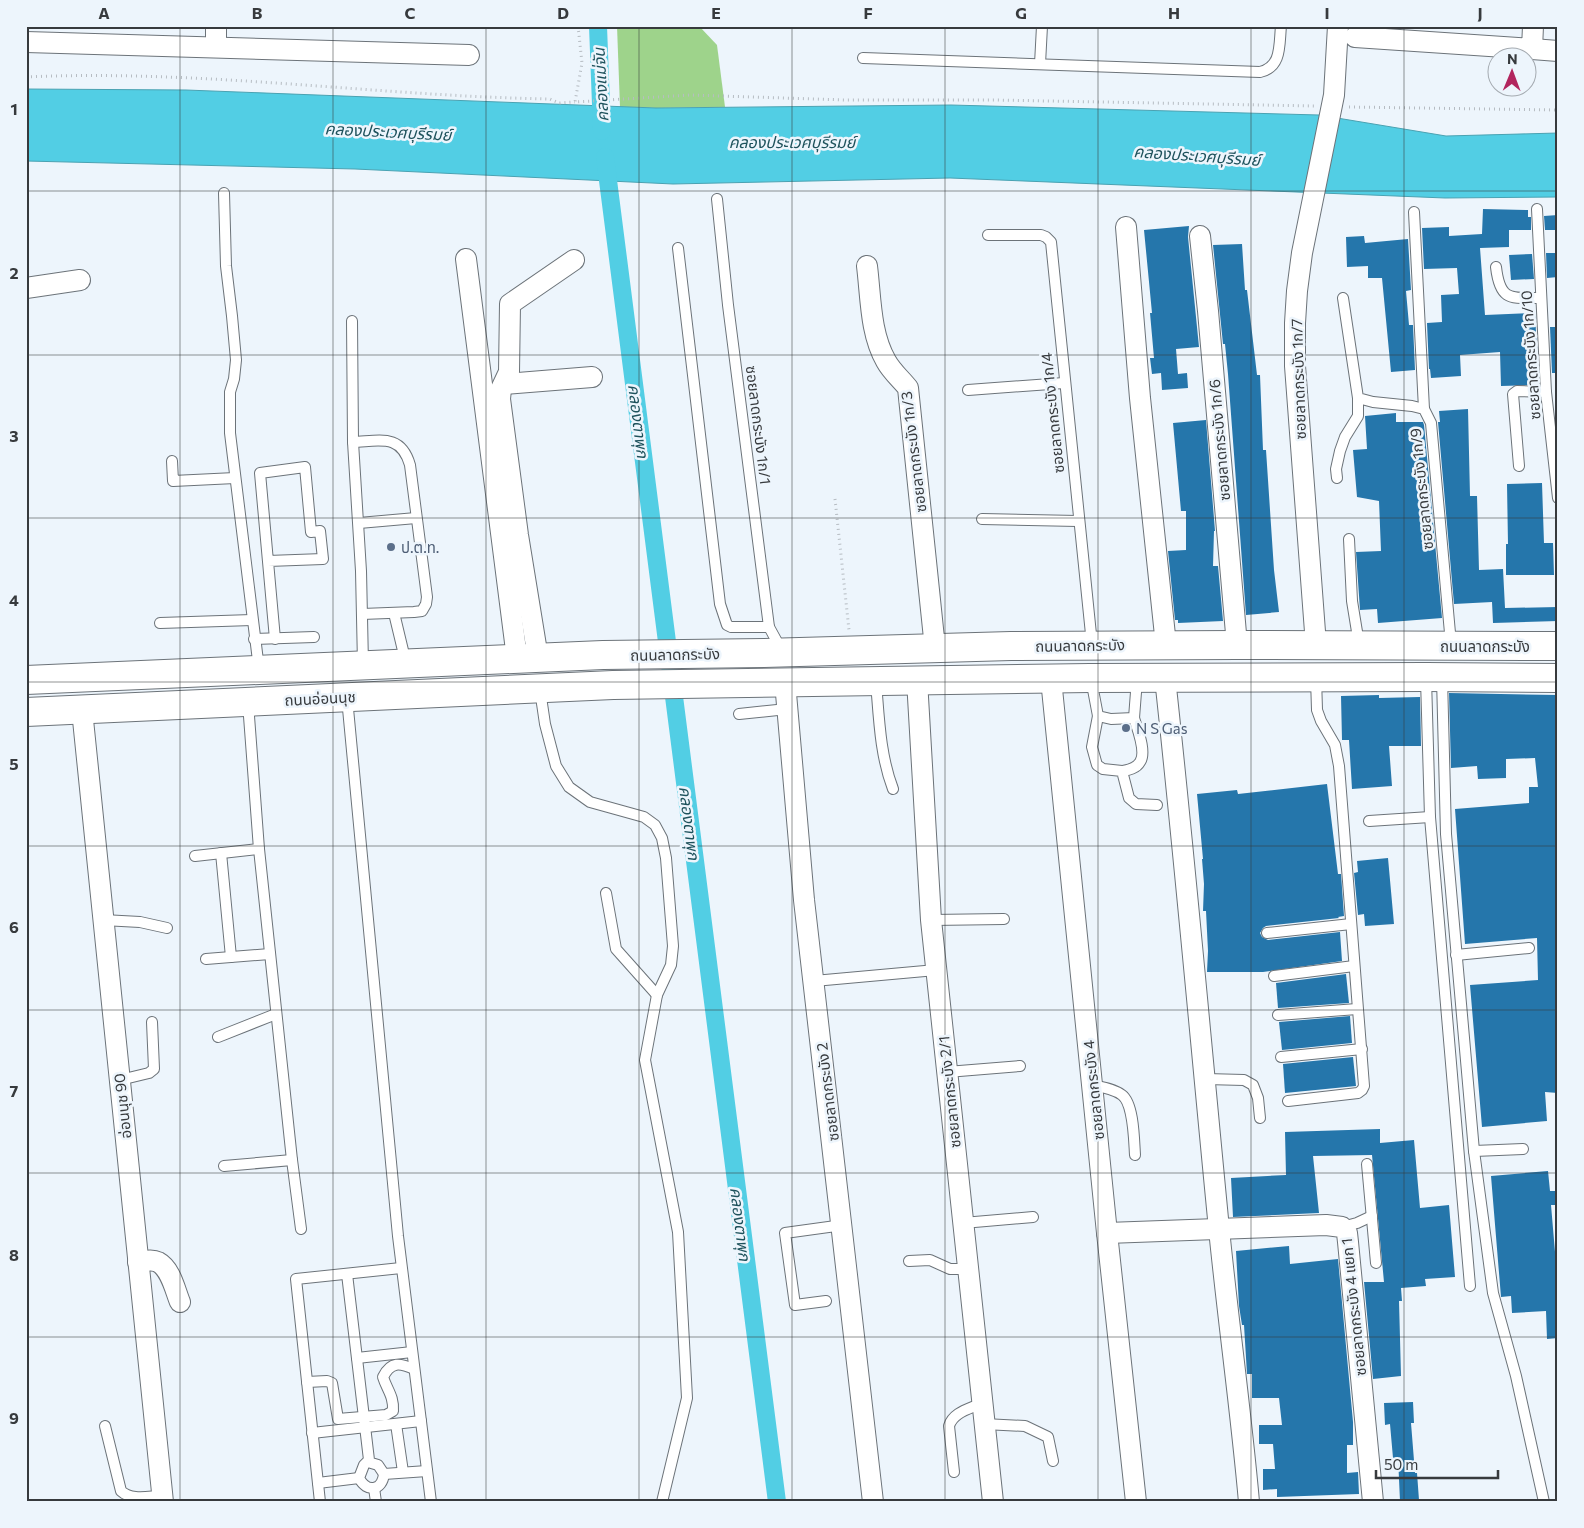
<svg xmlns="http://www.w3.org/2000/svg" width="1584" height="1528" viewBox="0 0 1584 1528" font-family="Commissioner,'Noto Sans Thai',sans-serif">
<rect width="100%" height="100%" fill="#edf5fc"/>
<polygon fill="#9ed38b" points="617,26 699,26 717,45 725,107 656,108 620,107"/>
<polygon fill="#52cee4" stroke="#4aa2b2" points="26,89 186,90 656,108 951,105 1319,115 1446,136 1558,133 1558,197 1445,198 950,178 673,184 355,169 26,161"/>
<g fill="none" stroke-linecap="round" stroke-linejoin="round">
<g stroke="#52cee4" stroke-width="18">
<polyline points="598,26 602,131"/>
<polyline points="605,157 777,1502"/>
</g>
</g>
<g fill="#2576ab">
<polygon points="1483,209 1528,210 1528,217 1531,217 1531,230 1509,230 1509,247 1480,248 1485,315 1535,313 1538,373 1530,373 1531,385 1501,386 1500,352 1460,355 1461,376 1431,378 1430,369 1429,369 1427,323 1442,322 1441,295 1459,294 1457,268 1424,269 1422,228 1449,227 1449,236 1482,234"/>
<polygon points="1558,215 1558,230 1545,230 1544,216"/>
<polygon points="1189,226 1188,237 1199,347 1176,349 1178,374 1187,373 1188,388 1162,390 1161,373 1152,374 1150,358 1154,358 1150,313 1152,313 1144,230"/>
<polygon points="1364,236 1365,243 1408,239 1411,290 1406,291 1409,325 1413,325 1415,370 1391,372 1382,278 1368,278 1368,266 1347,267 1346,237"/>
<polygon points="1242,244 1245,290 1247,290 1257,375 1260,375 1263,450 1266,450 1274,570 1279,612 1246,615 1228,374 1225,344 1223,344 1213,245"/>
<polygon points="1546,253 1558,253 1558,277 1547,278"/>
<polygon points="1532,254 1534,279 1511,280 1509,255"/>
<polygon points="1550,327 1558,327 1558,373 1552,373"/>
<polygon points="1468,409 1470,496 1477,496 1479,570 1503,569 1505,608 1558,607 1558,621 1493,623 1492,602 1454,604 1438,422 1440,422 1439,411"/>
<polygon points="1396,413 1396,422 1423,422 1424,425 1442,618 1378,623 1377,609 1360,610 1356,552 1381,551 1379,501 1357,497 1353,450 1367,449 1365,416"/>
<polygon points="1206,420 1215,531 1214,531 1213,566 1218,566 1223,621 1178,623 1178,620 1175,620 1168,551 1186,550 1186,511 1181,511 1173,423"/>
<polygon points="1542,483 1544,543 1553,543 1554,575 1506,575 1506,544 1508,544 1507,484"/>
<polygon points="1449,693 1558,695 1558,1093 1545,1092 1547,1121 1482,1127 1470,985 1538,980 1537,938 1465,944 1455,809 1529,803 1529,787 1538,787 1535,758 1506,759 1506,778 1478,779 1477,766 1451,768"/>
<polygon points="1379,695 1379,698 1420,697 1421,746 1389,746 1392,786 1352,789 1349,740 1342,740 1341,696"/>
<polygon points="1327,784 1338,874 1341,874 1344,916 1338,917 1339,918 1266,926 1263,928 1260,933 1262,937 1268,940 1340,932 1342,961 1263,972 1207,972 1208,951 1206,911 1203,911 1204,884 1202,859 1203,859 1197,794 1237,790 1238,794"/>
<polygon points="1388,858 1394,924 1365,926 1364,914 1358,915 1354,873 1358,872 1357,861"/>
<polygon points="1346,974 1349,1003 1278,1008 1276,983"/>
<polygon points="1350,1016 1352,1043 1282,1050 1279,1022"/>
<polygon points="1353,1057 1356,1086 1285,1093 1283,1064"/>
<polygon points="1380,1129 1380,1143 1414,1140 1420,1208 1449,1205 1455,1277 1425,1279 1426,1286 1401,1288 1402,1301 1399,1301 1401,1376 1373,1379 1364,1282 1384,1282 1372,1155 1313,1156 1319,1213 1233,1217 1231,1178 1286,1175 1285,1132"/>
<polygon points="1548,1171 1550,1191 1558,1191 1558,1205 1551,1205 1558,1287 1558,1338 1547,1339 1546,1311 1512,1313 1511,1296 1501,1297 1491,1176"/>
<polygon points="1289,1246 1290,1264 1338,1259 1353,1422 1353,1445 1347,1445 1347,1473 1358,1472 1359,1494 1277,1497 1277,1489 1263,1490 1263,1469 1275,1469 1273,1444 1259,1444 1259,1425 1282,1425 1279,1398 1252,1398 1252,1374 1247,1374 1244,1325 1242,1325 1239,1306 1236,1251"/>
<polygon points="1413,1402 1414,1423 1411,1423 1415,1473 1417,1473 1419,1500 1400,1501 1398,1457 1393,1458 1390,1424 1385,1425 1384,1403"/>
</g>
<g fill="none" stroke-linecap="round" stroke-linejoin="round">
<g stroke="#6c7379" stroke-width="12">
<g id="service">
<path d="M 863,58 L 1260,72 C 1282,67 1279,45 1281,26"/>
<polyline points="1040,64 1042,26"/>
<polyline points="224,193 226,266 232,316 236,360 234,379 230,392 230,433 259,669"/>
<polyline points="717,199 728,305 769,627 781,649"/>
<polyline points="1537,209 1546,392 1558,498"/>
<polyline points="1414,212 1424,409"/>
<polyline points="988,235 1041,235 1046,237 1051,242 1092,644"/>
<polyline points="678,248 720,604 727,625 731,627 769,627"/>
<path d="M 1496,267 C 1500,302 1511,298 1541,298"/>
<polyline points="1343,298 1358,398 1373,402 1412,406 1424,409 1431,423 1451,644"/>
<polyline points="352,321 353,442 361,571 363,664"/>
<polyline points="968,390 1064,383"/>
<path d="M 353,442 C 379,441 401,433 410,465 L 427,597 L 426,604 L 422,611 L 414,612 L 362,614"/>
<polyline points="172,461 173,481 235,478"/>
<polyline points="1519,466 1513,394 1517,391 1546,392"/>
<polyline points="1337,478 1336,469 1340,451 1345,437 1358,416 1358,398"/>
<polyline points="982,519 1078,521"/>
<polyline points="359,523 416,518"/>
<polyline points="1349,539 1352,601 1359,644"/>
<polyline points="268,561 323,559 320,531 311,532 305,467 260,473 275,639"/>
<polyline points="394,613 406,663"/>
<polyline points="160,623 252,620"/>
<polyline points="254,639 314,637"/>
<polyline points="1442,678 1446,834 1474,1151 1493,1293 1516,1376 1544,1502"/>
<polyline points="1091,679 1098,716 1111,719 1134,718 1137,679"/>
<polyline points="1426,679 1430,817 1470,1286"/>
<path d="M 876,682 C 879,718 880,755 893,789"/>
<polyline points="540,690 545,724 556,766 569,787 590,802 644,817 655,825 662,838 666,858 673,946 671,965 657,995 645,1060 678,1232 687,1398 662,1502"/>
<polyline points="347,698 398,1236 431,1502"/>
<polyline points="248,703 259,849 292,1160 301,1229"/>
<polyline points="739,714 787,709"/>
<polyline points="1098,716 1092,747 1097,765 1103,769 1122,771 1129,798 1136,804 1157,805"/>
<path d="M 1122,771 C 1128,770 1136,769 1140,762 C 1147,752 1137,728 1134,718"/>
<polyline points="1369,821 1430,817"/>
<polyline points="221,853 231,957"/>
<polyline points="195,856 259,849"/>
<polyline points="606,893 616,949 657,995"/>
<polyline points="103,920 140,922 167,928"/>
<polyline points="931,920 1004,919"/>
<polyline points="1267,933 1351,924"/>
<polyline points="1456,955 1529,948"/>
<polyline points="206,959 270,954"/>
<polyline points="1274,976 1354,966"/>
<polyline points="814,981 936,970"/>
<polyline points="1278,1015 1357,1009"/>
<polyline points="218,1037 276,1014"/>
<polyline points="1281,1057 1362,1049"/>
<polyline points="947,1072 1020,1066"/>
<polyline points="1206,1079 1244,1080 1253,1085 1258,1098 1260,1118"/>
<polyline points="120,1080 149,1073 154,1069 152,1022"/>
<path d="M 1092,1085 C 1102,1087 1114,1089 1122,1095 C 1134,1104 1134,1141 1135,1155"/>
<polyline points="1288,1101 1358,1093 1362,1090 1364,1086 1339,766 1335,745 1321,721 1317,710 1316,678"/>
<polyline points="1474,1151 1523,1149"/>
<polyline points="1367,1164 1376,1263"/>
<polyline points="224,1166 292,1160"/>
<polyline points="963,1223 1033,1217"/>
<polyline points="1342,1227 1357,1223 1372,1216"/>
<polyline points="909,1261 930,1260 950,1269 968,1269"/>
<path d="M 347,1274 L 369,1460 L 364,1465 L 359,1478 C 367,1493 382,1491 384,1474 L 378,1465 L 368,1462"/>
<polyline points="826,1301 795,1305 785,1233 843,1225"/>
<polyline points="357,1358 412,1352"/>
<path d="M 307,1382 L 327,1381 L 332,1383 L 338,1419 L 386,1415 L 393,1411 C 394,1396 387,1390 383,1377 C 391,1361 400,1363 414,1369"/>
<polyline points="396,1424 403,1472"/>
<polyline points="984,1424 1025,1426 1048,1437 1053,1461"/>
<path d="M 105,1426 L 121,1491 C 132,1501 149,1496 162,1496"/>
<polyline points="312,1433 421,1421"/>
<path d="M 954,1472 L 949,1426 C 953,1412 970,1409 982,1403"/>
<polyline points="384,1474 427,1471"/>
<polyline points="318,1483 359,1478"/>
<polyline points="374,1488 376,1502"/>
<polyline points="320,1502 296,1279 401,1268"/>
</g>
</g>
<g stroke="#6c7379" stroke-width="22">
<g id="minor">
<polyline points="216,26 216,47"/>
<polyline points="1355,37 1532,49 1533,26"/>
<polyline points="26,42 469,55"/>
<polyline points="1532,49 1558,51"/>
<polyline points="1126,227 1140,398 1166,645"/>
<polyline points="1200,236 1208,311 1237,645"/>
<polyline points="466,259 517,658"/>
<path d="M 867,266 C 871,298 870,333 886,361 C 892,372 901,379 908,388 L 935,648"/>
<polyline points="26,288 80,280"/>
<polyline points="504,384 592,377"/>
<polyline points="1316,645 1295,366 1295,323 1297,291 1302,253 1334,95 1338,26"/>
<polyline points="538,658 518,535 500,399 501,389 509,372 510,304 574,260"/>
<path d="M 1165,678 C 1185,861 1201,1045 1219,1229 C 1228,1320 1241,1411 1249,1502"/>
<polyline points="1051,679 1107,1233 1136,1502"/>
<polyline points="917,680 931,920 993,1502"/>
<polyline points="785,682 804,900 873,1502"/>
<polyline points="82,710 163,1502"/>
<polyline points="1107,1233 1326,1225 1342,1227 1347,1233 1348,1242 1373,1502"/>
<path d="M 138,1262 C 145,1261 152,1259 158,1262 C 171,1269 175,1290 180,1302"/>
</g>
</g>
<g stroke="#6c7379" stroke-width="30">
<g id="primary">
<polyline points="26,680 603,655 764,653 1011,646 1237,645 1558,646"/>
<polyline points="26,712 613,685 1090,678 1426,677 1558,678"/>
</g>
</g>
<g stroke="#b6bcc2" stroke-width="3" stroke-dasharray="1 4" stroke-linecap="butt">
<polyline points="578,26 582,63 575,102 690,95 846,100 996,100 1315,106"/>
<path d="M 26,77 C 201,69 376,96 550,99 L 559,103 L 575,102"/>
<polyline points="1349,107 1558,110"/>
<polyline points="835,499 849,630"/>
</g>
<use href="#service" stroke="#fff" stroke-width="10"/>
<use href="#minor" stroke="#fff" stroke-width="20"/>
<use href="#primary" stroke="#fff" stroke-width="28"/>
</g>
<path fill="none" stroke="#373a3d" stroke-width="1" stroke-opacity="0.55" d="M 180,26 L 180,1502M 333,26 L 333,1502M 486,26 L 486,1502M 639,26 L 639,1502M 792,26 L 792,1502M 945,26 L 945,1502M 1098,26 L 1098,1502M 1251,26 L 1251,1502M 1404,26 L 1404,1502M 26,191 L 1558,191M 26,355 L 1558,355M 26,518 L 1558,518M 26,682 L 1558,682M 26,846 L 1558,846M 26,1010 L 1558,1010M 26,1173 L 1558,1173M 26,1337 L 1558,1337"/>
<g fill="#5c6f8a" stroke="#edf5fc" stroke-width="2">
<circle cx="391" cy="547" r="5"/>
<circle cx="1126" cy="728" r="5"/>
</g>
<g text-anchor="middle" dominant-baseline="central" stroke-width="5" stroke-linejoin="round" paint-order="stroke">
<g font-size="15" fill="#373a3d" stroke="#edf5fc">
<text transform="translate(1530 355) rotate(-94)">ซอยลาดกระบัง 1ก/10</text>
<text transform="translate(1298 379) rotate(-92)">ซอยลาดกระบัง 1ก/7</text>
<text transform="translate(1052 413) rotate(-96)">ซอยลาดกระบัง 1ก/4</text>
<text transform="translate(759 425) rotate(83)">ซอยลาดกระบัง 1ก/1</text>
<text transform="translate(1219 440) rotate(-95)">ซอยลาดกระบัง 1ก/6</text>
<text transform="translate(913 452) rotate(-97)">ซอยลาดกระบัง 1ก/3</text>
<text transform="translate(1421 489) rotate(-96)">ซอยลาดกระบัง 1ก/9</text>
<text transform="translate(1080 645) rotate(-1)">ถนนลาดกระบัง</text>
<text x="1485" y="646">ถนนลาดกระบัง</text>
<text transform="translate(675 654) rotate(-1)">ถนนลาดกระบัง</text>
<text transform="translate(320 698) rotate(-3)">ถนนอ่อนนุช</text>
<text transform="translate(1093 1090) rotate(-96)">ซอยลาดกระบัง 4</text>
<text transform="translate(827 1092) rotate(-97)">ซอยลาดกระบัง 2</text>
<text transform="translate(949 1092) rotate(-96)">ซอยลาดกระบัง 2/1</text>
<text transform="translate(122 1106) rotate(-96)">อ่อนนุช 90</text>
<text transform="translate(1353 1307) rotate(-96)">ซอยลาดกระบัง 4 แยก 1</text>
</g>
<g font-size="15" fill="#4e5e75" stroke="#edf5fc" text-anchor="start">
<text x="401" y="547">ป.ต.ท.</text>
<text x="1136" y="728">N S Gas</text>
</g>
<g font-size="16" font-style="italic" fill="#1e525c" stroke="#edf5fc">
<text transform="translate(600 85) rotate(-93)">คลองแม่จัน</text>
<text transform="translate(388 131) rotate(3)">คลองประเวศบุรีรมย์</text>
<text x="792" y="141">คลองประเวศบุรีรมย์</text>
<text transform="translate(1197 155) rotate(4)">คลองประเวศบุรีรมย์</text>
<text transform="translate(639 421) rotate(83)">คลองตาพุก</text>
<text transform="translate(690 823) rotate(83)">คลองตาพุก</text>
<text transform="translate(741 1224) rotate(83)">คลองตาพุก</text>
</g>
</g>
<rect width="1584" height="1528" fill="none" stroke="#edf5fc" stroke-width="55"/>
<g transform="translate(1512 72) rotate(1)"><circle r="24" fill="#edf5fc" stroke="#a4aab0"/>
<path d="M0-4L9 19L0 12L-9 19Z" fill="#b2255e"/>
<text y="-8" font-size="14" font-weight="bold" text-anchor="middle" fill="#373a3d">N</text>
</g>
<path d="M1376 1470v8h122v-8" fill="none" stroke="#373a3d" stroke-width="2.5"/>
<text x="1384" y="1470" font-size="15" fill="#373a3d" stroke="#edf5fc" stroke-width="4" paint-order="stroke">50 m</text>
<rect x="28" y="28" width="1528" height="1472" fill="none" stroke="#373a3d" stroke-width="2"/>
<g font-size="16" text-anchor="middle" font-weight="bold" fill="#373a3d">
<text x="104" y="19">A</text>
<text x="257" y="19">B</text>
<text x="410" y="19">C</text>
<text x="563" y="19">D</text>
<text x="716" y="19">E</text>
<text x="868" y="19">F</text>
<text x="1021" y="19">G</text>
<text x="1174" y="19">H</text>
<text x="1327" y="19">I</text>
<text x="1480" y="19">J</text>
<text x="14" y="115">1</text>
<text x="14" y="279">2</text>
<text x="14" y="442">3</text>
<text x="14" y="606">4</text>
<text x="14" y="770">5</text>
<text x="14" y="933">6</text>
<text x="14" y="1097">7</text>
<text x="14" y="1261">8</text>
<text x="14" y="1424">9</text>
</g>
</svg>
